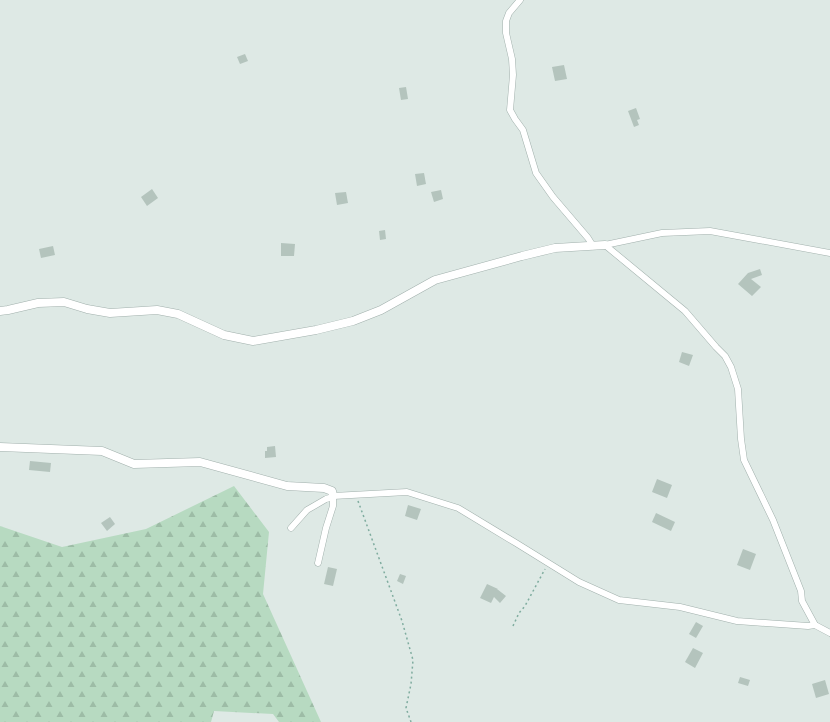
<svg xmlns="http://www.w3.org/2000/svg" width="830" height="722" viewBox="0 0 830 722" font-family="Roboto,sans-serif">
<defs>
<pattern id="forest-firs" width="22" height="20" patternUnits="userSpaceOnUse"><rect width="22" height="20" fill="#b7dac1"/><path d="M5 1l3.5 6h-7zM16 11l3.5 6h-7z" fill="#9dbca6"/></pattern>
</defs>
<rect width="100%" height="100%" fill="#dee9e5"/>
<polygon fill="url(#forest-firs)" points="234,486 269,532 263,594 321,722 279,722 273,714 214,711 211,722 0,722 0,526 62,547 146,529"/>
<g fill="#b4c4bd">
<polygon points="245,54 248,61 240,64 237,57"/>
<polygon points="564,65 567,79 555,81 552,67"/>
<polygon points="406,87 408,99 401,100 399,88"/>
<polygon points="636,108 640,119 637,120 639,125 634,127 628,111"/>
<polygon points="424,173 426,184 417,186 415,174"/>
<polygon points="152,189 158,198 147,206 141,197"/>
<polygon points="441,190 443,199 434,202 431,192"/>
<polygon points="346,192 348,203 337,205 335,193"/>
<polygon points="385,230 386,239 380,240 379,231"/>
<polygon points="281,243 295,244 294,256 281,256"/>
<polygon points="53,246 55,255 41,258 39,249"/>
<polygon points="760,269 762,275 751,279 761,287 752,296 738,284 748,273"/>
<polygon points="682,352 693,355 689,366 679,362"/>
<polygon points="275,446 276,457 265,458 265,451 267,451 267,447"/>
<polygon points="30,461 51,463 50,472 29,470"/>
<polygon points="657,479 672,485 667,498 652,492"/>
<polygon points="408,505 421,509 417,520 405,516"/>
<polygon points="656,513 675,522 671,531 652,522"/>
<polygon points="110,517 115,524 107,531 101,523"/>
<polygon points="743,549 756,554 750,570 737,565"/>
<polygon points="328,567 337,569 333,586 324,584"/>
<polygon points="400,574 406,576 403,584 397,581"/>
<polygon points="487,584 498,589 497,589 506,596 500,603 494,597 491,603 480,598"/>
<polygon points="696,622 703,626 696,638 689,634"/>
<polygon points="693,648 703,653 695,668 685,662"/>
<polygon points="740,677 750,680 748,686 738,683"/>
<polygon points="825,680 829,694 816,698 812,684"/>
</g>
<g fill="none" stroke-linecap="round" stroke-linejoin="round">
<g stroke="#a1b0ac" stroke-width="7">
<g id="minor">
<polyline points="520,0 509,13 506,21 506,33 512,59 513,75 510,110 515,119 523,130 536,173 553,197 588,238 593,246"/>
<polyline points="605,245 685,311 716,347 725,356 731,367 738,389 741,439 744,460 773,520 801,591 802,601 815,625 830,633"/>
<polyline points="605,245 662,233 710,231 830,253"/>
<polyline points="291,528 307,510 326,499 333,497"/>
<polyline points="318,563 326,528 333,506 333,496 407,492 458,508 516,543 579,582 619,600 680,607 737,621 808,626 815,625"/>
</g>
</g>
<g stroke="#a1b0ac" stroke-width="9">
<g id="tertiary">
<polyline points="0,311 8,310 38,303 64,302 87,309 110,313 157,310 178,314 224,335 253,341 316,330 353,321 381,310 435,280 522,256 555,248 605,245"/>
<polyline points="0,447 102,451 134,464 200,462 287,486 324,488 332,491 333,496"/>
</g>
</g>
<g stroke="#7fac9f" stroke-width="1.5" stroke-dasharray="2 3" stroke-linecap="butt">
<polyline points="358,501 402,621 413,660 411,684 406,708 411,722"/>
<polyline points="513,626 519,613 525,606 545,569"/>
</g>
<use href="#minor" stroke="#fff" stroke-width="6"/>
<use href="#tertiary" stroke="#fff" stroke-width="8"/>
</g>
</svg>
